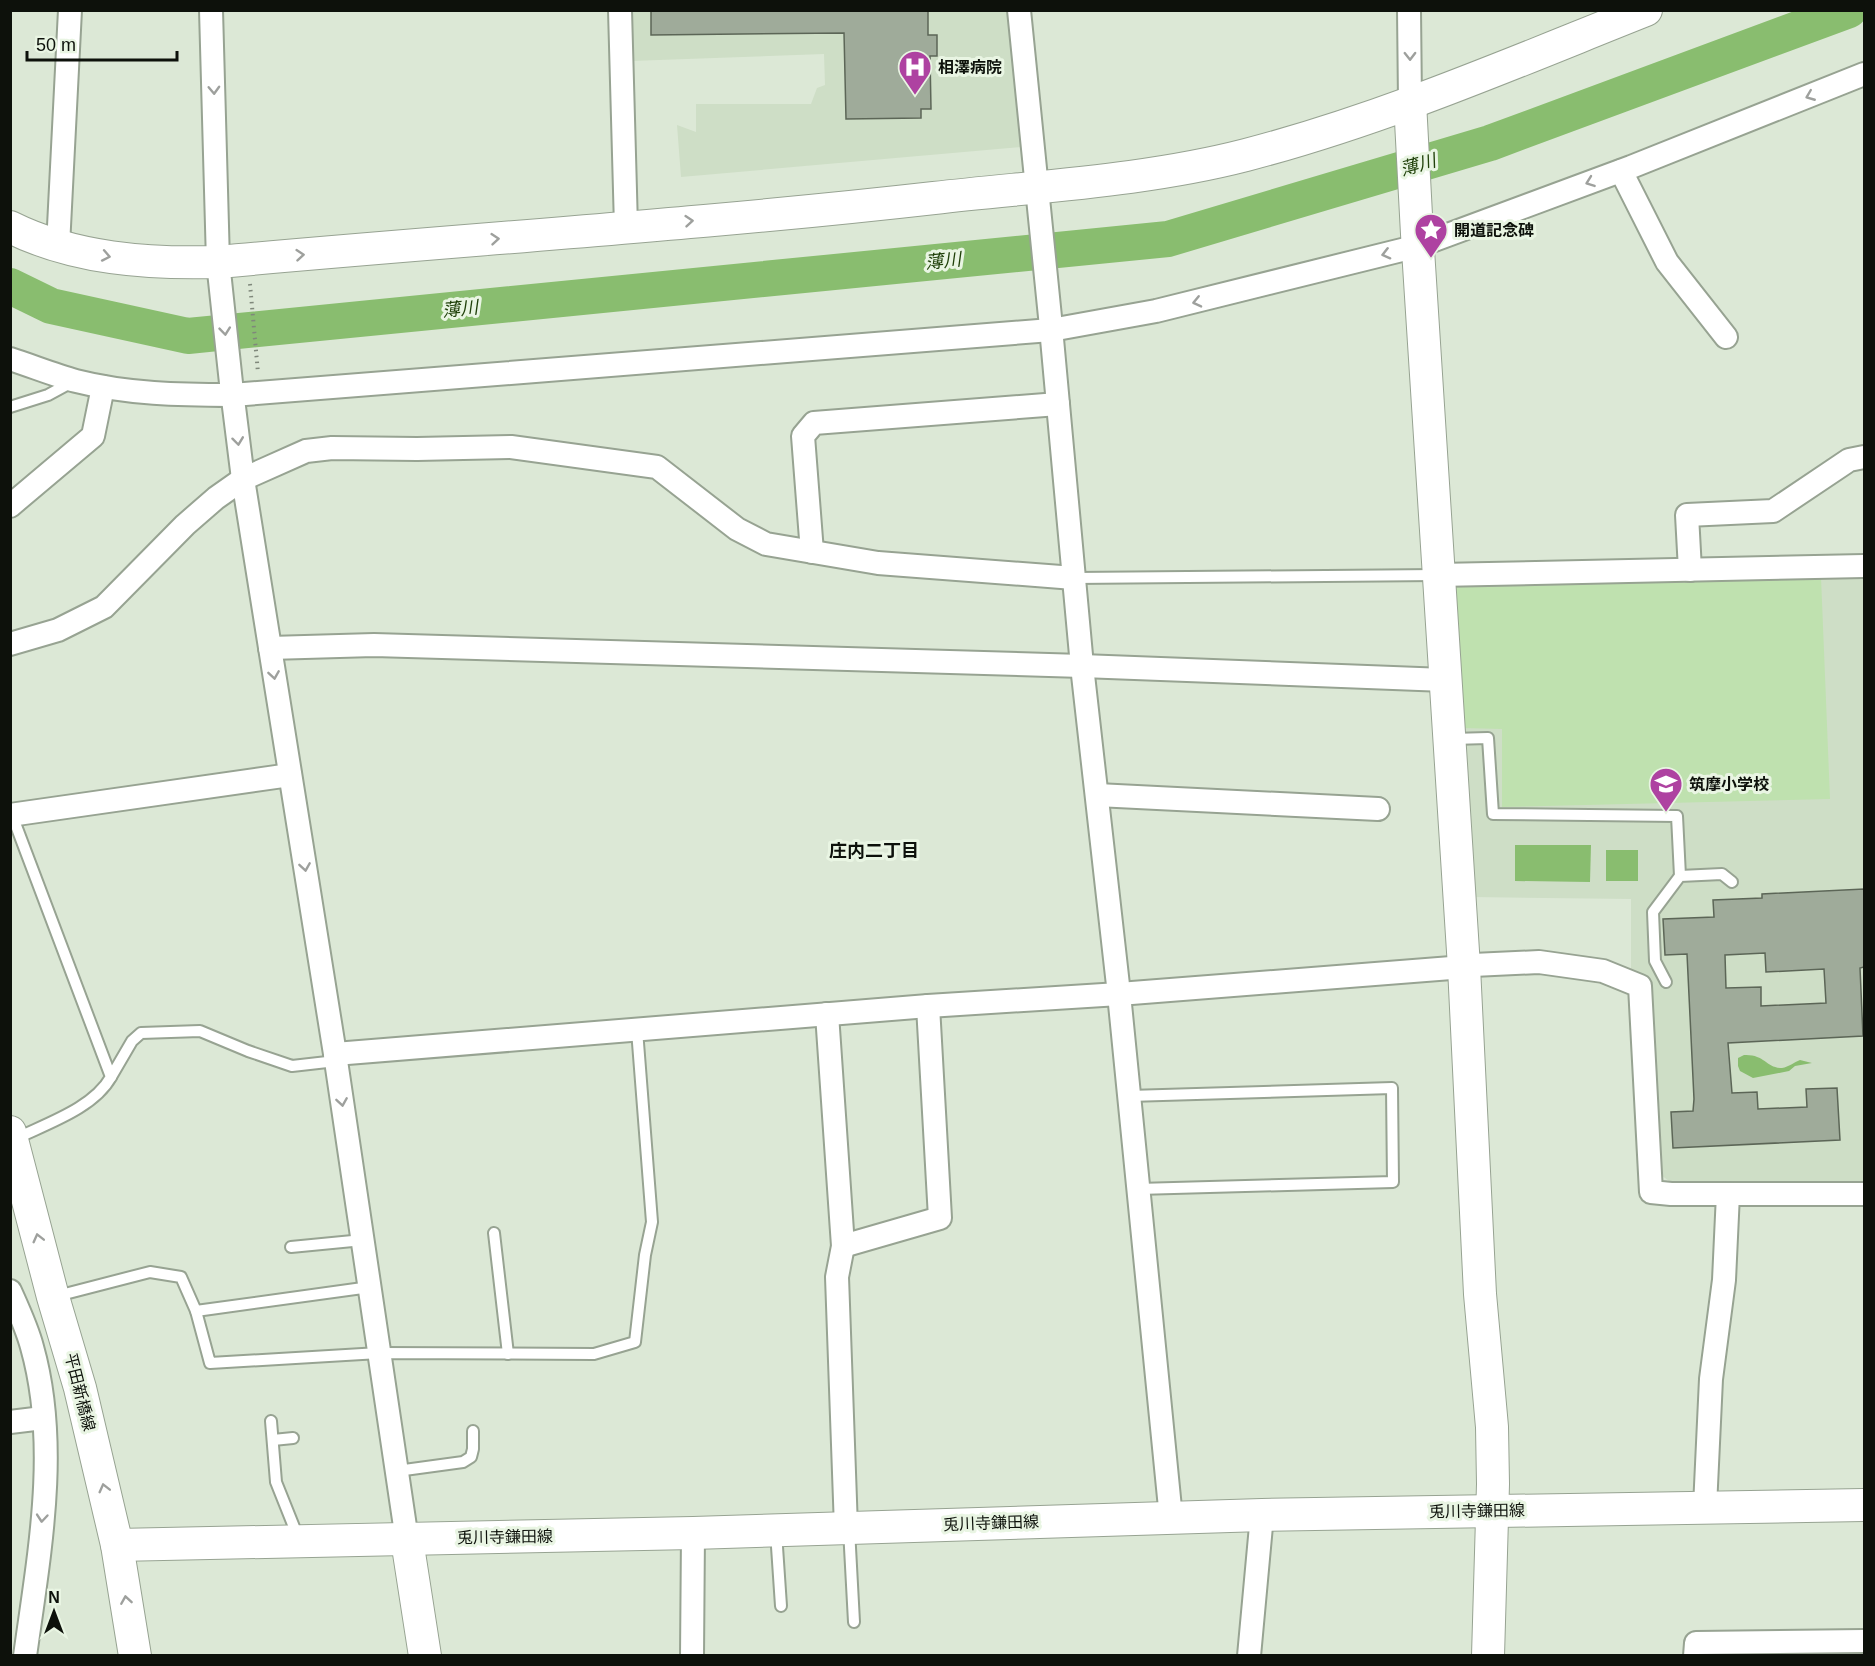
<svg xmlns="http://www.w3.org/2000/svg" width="1875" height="1666" viewBox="0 0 1875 1666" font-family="Arial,'Noto Sans JP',sans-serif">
<rect width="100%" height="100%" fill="#dce8d6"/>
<g fill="#cedec6">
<polygon points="629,11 1009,11 1021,147 681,177 677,125 696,132 696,104 811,104 817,88 825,85 824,54 631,61"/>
<polygon points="1864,576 1864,1186 1681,1185 1669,1181 1661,1175 1631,971 1631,899 1472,897 1454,588"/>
</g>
<polygon fill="#bfe1af" points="1821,577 1830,799 1502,807 1502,729 1462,728 1454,588 1459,582"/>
<g fill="#89bd6f">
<polygon points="1515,845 1591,845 1590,882 1515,881"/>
<rect x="1606" y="850" width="32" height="31"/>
<path d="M 1744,1055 C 1765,1054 1766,1068 1782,1068 C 1789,1067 1794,1062 1800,1060 L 1812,1063 L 1795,1066 L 1789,1071 L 1753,1078 L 1740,1071 L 1738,1066 L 1738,1058 Z"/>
</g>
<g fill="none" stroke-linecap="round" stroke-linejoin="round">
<polyline stroke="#89bd6f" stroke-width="36" points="10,286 51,306 188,336 1168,239 1490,143 1849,10"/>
</g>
<g fill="#9fab9a" stroke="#5c6657" stroke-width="1.5" fill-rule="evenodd">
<polygon points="651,10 928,10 928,35 937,35 937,56 930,56 931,109 921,109 921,118 846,119 844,33 651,35"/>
<path d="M 1864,889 L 1864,967 L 1860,968 L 1863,1036 L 1728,1043 L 1732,1093 L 1757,1092 L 1758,1109 L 1807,1107 L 1806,1089 L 1837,1088 L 1840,1140 L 1673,1148 L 1671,1112 L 1693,1111 L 1694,1099 L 1687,954 L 1665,955 L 1663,919 L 1714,917 L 1713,900 L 1762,898 L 1762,894 ZM 1765,953 L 1766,972 L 1824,969 L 1826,1003 L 1761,1006 L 1761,987 L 1726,988 L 1725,955 Z"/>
</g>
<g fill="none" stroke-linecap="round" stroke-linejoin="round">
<g stroke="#97a392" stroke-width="14">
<g id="lane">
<polyline points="10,407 48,395 72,382"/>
<polyline points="1074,578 1437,575"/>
<polyline points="1452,739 1488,738 1493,814 1677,816 1680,876"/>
<path d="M 12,815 L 111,1077 C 93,1109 45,1124 13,1140"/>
<polyline points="1666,982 1655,961 1653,912 1680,876 1722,874 1732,882"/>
<polyline points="111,1077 132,1041 141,1033 200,1031 248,1051 292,1066 336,1061"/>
<polyline points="1129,1096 1392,1088 1393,1182 1138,1189"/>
<polyline points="494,1233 508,1354"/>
<polyline points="291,1247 363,1240"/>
<polyline points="57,1296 150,1272 181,1277 196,1311 210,1363 379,1353 594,1354 635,1342 645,1255 652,1222 637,1030"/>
<polyline points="196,1311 370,1287"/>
<polyline points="271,1421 276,1482 298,1537"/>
<polyline points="273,1440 293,1438"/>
<polyline points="397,1471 463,1462 471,1457 473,1449 473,1431"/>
<polyline points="849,1529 854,1622"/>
<polyline points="776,1532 781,1606"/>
</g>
</g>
<g stroke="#97a392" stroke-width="26">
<g id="street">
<polyline points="211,10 218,262 231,383 243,479 335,1054 407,1540"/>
<polyline points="620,10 626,227"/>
<polyline points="1019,10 1050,317 1082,666 1119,994 1171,1518"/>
<polyline points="1409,10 1410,102"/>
<polyline points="1621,171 1667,262 1726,337"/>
<polyline points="58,246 70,10"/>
<path d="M 10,359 C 32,366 54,375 76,381 C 127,394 180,395 232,395 L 1051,330 L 1156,311 L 1418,246 L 1631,167 L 1864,74"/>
<polyline points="10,506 93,436 103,387"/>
<polyline points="812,552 803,436 814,423 1058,404"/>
<polyline points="1690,570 1687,515 1773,511 1849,460 1864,457"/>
<polyline points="1438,575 1864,566"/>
<polyline points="10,644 58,630 104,607 185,525 216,498 243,479 306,451 332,448 417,449 511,447 657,467 737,529 766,544 878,563 1074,578"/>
<polyline points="270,648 374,645 1082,666 1445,680"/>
<polyline points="1097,795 1378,809"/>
<polyline points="10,815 290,775"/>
<polyline points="827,1014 843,1246 837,1277 846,1528"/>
<polyline points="335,1054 928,1006 1119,994 1464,967 1473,965 1539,962 1603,971 1640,986 1651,1192 1671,1194 1864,1194"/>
<polyline points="843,1246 940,1218 928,1006"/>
<path d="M 10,1291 C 18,1309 27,1328 32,1347 C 60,1446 39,1555 25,1656"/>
<polyline points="10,1422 43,1418"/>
<polyline points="1705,1507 1711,1379 1724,1280 1728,1194"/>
<polyline points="692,1656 693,1533"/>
<polyline points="1249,1656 1262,1515"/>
<polyline points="1695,1656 1696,1643 1864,1641"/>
</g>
</g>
<g stroke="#97a392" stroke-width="34">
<g id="secondary">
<polyline points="1410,102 1417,234 1464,967 1480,1294 1492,1427 1493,1484 1488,1656"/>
<path d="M 10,227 C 74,259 148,264 218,262 C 457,240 696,225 934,198 C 1038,186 1145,181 1246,155 C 1384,119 1515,62 1646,10"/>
<polyline points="10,1132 53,1297 80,1388 117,1545 135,1656"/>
<polyline points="407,1540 425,1656"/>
<polyline points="117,1545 693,1533 1262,1515 1864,1505"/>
</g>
</g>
<polyline stroke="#7f887b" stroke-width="4" stroke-dasharray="1.5 4.5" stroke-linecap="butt" points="250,284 258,373"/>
<use href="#lane" stroke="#fff" stroke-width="10"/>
<use href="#street" stroke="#fff" stroke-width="22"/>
<use href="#secondary" stroke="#fff" stroke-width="32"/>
</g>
<defs><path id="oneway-chevron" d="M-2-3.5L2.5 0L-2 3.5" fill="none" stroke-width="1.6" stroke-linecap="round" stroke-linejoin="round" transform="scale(1.5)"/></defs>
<g stroke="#9ea09d">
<use href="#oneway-chevron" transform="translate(1410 56) rotate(89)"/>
<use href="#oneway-chevron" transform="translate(214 90) rotate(88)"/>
<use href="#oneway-chevron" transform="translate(1810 96) rotate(158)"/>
<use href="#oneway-chevron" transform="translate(1590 182) rotate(160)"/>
<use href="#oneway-chevron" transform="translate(689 221) rotate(-5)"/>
<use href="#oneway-chevron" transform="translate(495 239) rotate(-5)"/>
<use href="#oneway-chevron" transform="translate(1386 254) rotate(166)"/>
<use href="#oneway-chevron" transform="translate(300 255) rotate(-5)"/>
<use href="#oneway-chevron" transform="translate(106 256) rotate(11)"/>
<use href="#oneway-chevron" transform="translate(1197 302) rotate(167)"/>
<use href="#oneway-chevron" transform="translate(225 331) rotate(84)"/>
<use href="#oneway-chevron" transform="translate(238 441) rotate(83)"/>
<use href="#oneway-chevron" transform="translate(274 675) rotate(81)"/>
<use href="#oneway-chevron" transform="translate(305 867) rotate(81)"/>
<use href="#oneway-chevron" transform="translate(342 1102) rotate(81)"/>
<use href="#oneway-chevron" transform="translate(38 1238) rotate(-104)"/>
<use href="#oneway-chevron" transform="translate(104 1488) rotate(-104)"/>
<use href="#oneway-chevron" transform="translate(42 1518) rotate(95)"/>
<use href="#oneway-chevron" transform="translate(126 1600) rotate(-99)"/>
</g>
<defs>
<g id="hospital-pin" transform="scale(1.725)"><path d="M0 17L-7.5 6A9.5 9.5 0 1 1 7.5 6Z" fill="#ae42a1" stroke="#e9f5e3"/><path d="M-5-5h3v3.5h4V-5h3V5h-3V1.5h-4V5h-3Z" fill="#fff"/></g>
<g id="sight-pin" transform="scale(1.725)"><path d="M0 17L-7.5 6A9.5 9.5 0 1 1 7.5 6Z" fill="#ae42a1" stroke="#e9f5e3"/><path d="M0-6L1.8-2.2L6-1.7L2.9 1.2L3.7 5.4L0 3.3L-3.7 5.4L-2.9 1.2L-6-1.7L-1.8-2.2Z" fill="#fff"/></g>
<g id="school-pin" transform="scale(1.725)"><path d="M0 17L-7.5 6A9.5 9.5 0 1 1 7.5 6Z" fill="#ae42a1" stroke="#e9f5e3"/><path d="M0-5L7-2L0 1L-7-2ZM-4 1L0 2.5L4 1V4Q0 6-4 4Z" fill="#fff"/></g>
</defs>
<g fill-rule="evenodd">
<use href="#hospital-pin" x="915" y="67"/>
<use href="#sight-pin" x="1431" y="230"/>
<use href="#school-pin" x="1666" y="784"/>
</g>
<g text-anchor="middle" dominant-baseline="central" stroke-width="6" stroke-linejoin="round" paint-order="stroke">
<g font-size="16" font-weight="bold" fill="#0d110b" stroke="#e9f5e3" text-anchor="start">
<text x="938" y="67">相澤病院</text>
<text x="1454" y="230">開道記念碑</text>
<text x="1689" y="784">筑摩小学校</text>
</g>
<g font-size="16" fill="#0d110b" stroke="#e9f5e3">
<text transform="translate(80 1392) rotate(76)">平田新橋線</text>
<text transform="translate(1477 1511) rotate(-1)">兎川寺鎌田線</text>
<text transform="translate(991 1523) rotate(-2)">兎川寺鎌田線</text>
<text transform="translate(505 1537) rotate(-1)">兎川寺鎌田線</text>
</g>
<g font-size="18" font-style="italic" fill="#20410a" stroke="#e9f5e3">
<text transform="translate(1418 165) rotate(-16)">薄川</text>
<text transform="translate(943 261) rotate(-6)">薄川</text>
<text transform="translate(460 309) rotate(-6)">薄川</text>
</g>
<g font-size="18" font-weight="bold" fill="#0d110b" stroke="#e9f5e3">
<text x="874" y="851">庄内二丁目</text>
</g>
</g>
<rect width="1875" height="1666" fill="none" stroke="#0d110b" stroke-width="24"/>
<g transform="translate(54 1612)" stroke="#e9f5e3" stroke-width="4.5" paint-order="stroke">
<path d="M0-4.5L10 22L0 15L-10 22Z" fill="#0d110b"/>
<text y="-9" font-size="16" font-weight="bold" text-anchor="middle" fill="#0d110b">N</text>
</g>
<path d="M27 51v9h150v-9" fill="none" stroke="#0d110b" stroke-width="3"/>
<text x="36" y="51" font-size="18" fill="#0d110b" stroke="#e9f5e3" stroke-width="4.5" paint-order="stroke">50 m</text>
</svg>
